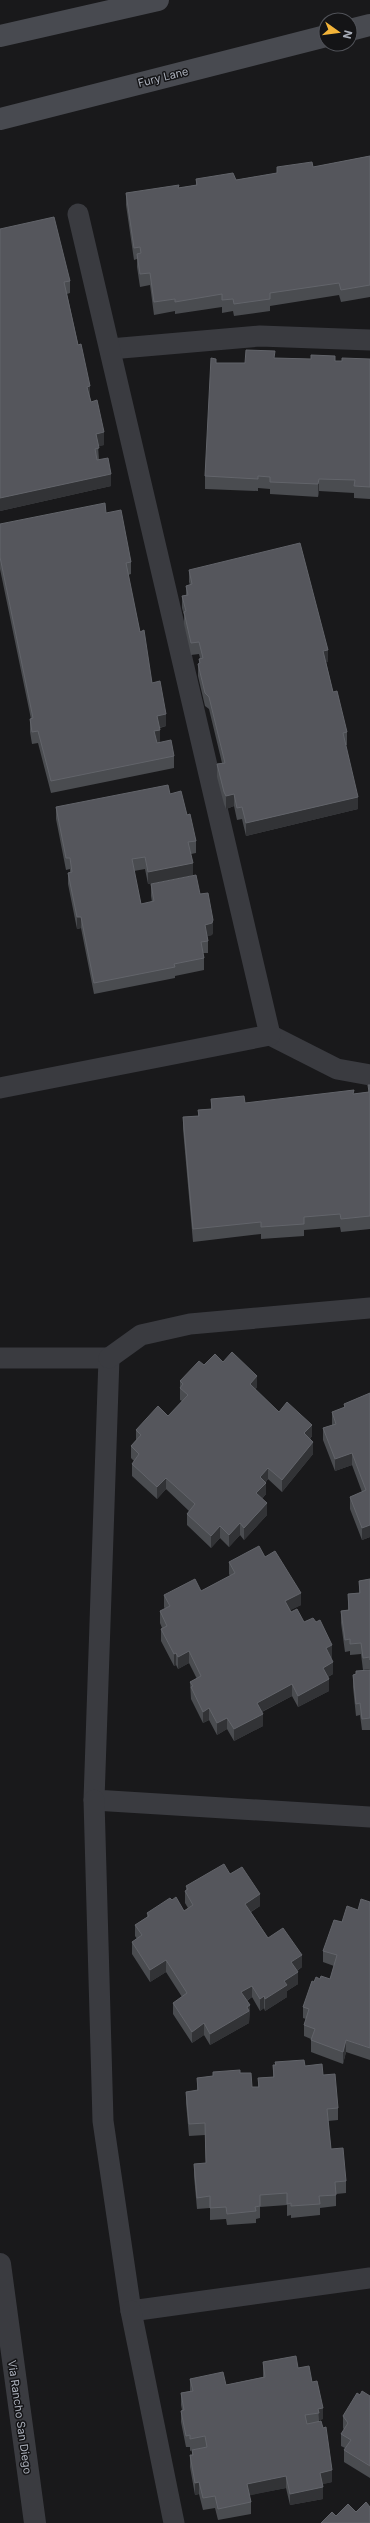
<svg xmlns="http://www.w3.org/2000/svg" width="370" height="2523" viewBox="0 0 370 2523" font-family="Inter,sans-serif">
<rect width="100%" height="100%" fill="#19191b"/>
<g fill="none" stroke-linecap="round" stroke-linejoin="round">
<g stroke="#3a3b40" stroke-width="21">
<polyline points="110,349 260,336 370,340"/>
<polyline points="270,1035 337,1069 370,1075"/>
<polyline points="0,1088 270,1035 78,214"/>
<polyline points="0,1358 109,1358 94,1800 370,1817"/>
<polyline points="109,1358 141,1335 190,1324 370,1308"/>
<polyline points="94,1800 103,2121 131,2311 370,2278"/>
<polyline points="131,2311 174,2523"/>
</g>
<polyline stroke="#3a3b40" stroke-width="22" points="0,2264 35,2523"/>
<g stroke="#484a50" stroke-width="22">
<polyline points="350,30 370,25"/>
<polyline points="0,36 158,0"/>
<polyline points="0,119 326,36"/>
</g>
</g>
<g fill="#4a4c50">
<polygon points="370,156 370,297 341,302 339,295 270,306 270,311 234,316 233,311 222,313 222,307 175,314 175,311 154,315 150,285 140,287 137,267 137,259 134,260 126,205 126,193 179,188 196,185 196,179 236,180 277,173 277,167 313,167"/>
<polygon points="0,229 70,281 70,293 67,294 90,398 104,445 98,446 99,460 111,486 0,511"/>
<polygon points="311,355 335,361 342,361 370,359 370,499 354,498 354,493 319,491 318,497 270,494 270,489 258,488 258,491 205,489 205,476 216,363 245,363 275,358 311,359"/>
<polygon points="106,513 131,562 131,574 128,575 140,632 152,683 166,726 160,728 160,742 174,756 174,768 51,793 38,743 32,744 30,732 30,719 31,719 0,569 0,524"/>
<polygon points="189,570 328,662 326,662 333,692 347,732 347,745 345,745 358,809 246,836 242,819 237,820 234,806 226,809 224,804 217,777 217,764 222,763 209,709 205,706 198,676 198,664 199,663 199,659 200,658 199,654 191,655 184,624 184,615 182,608 182,596 186,595 186,586 190,585 189,582"/>
<polygon points="170,794 187,815 196,841 196,853 191,854 193,875 148,884 145,869 134,871 141,904 152,902 151,896 151,884 200,894 213,932 212,935 207,936 208,941 208,953 203,953 204,958 204,970 175,976 175,978 94,994 81,928 77,929 68,884 68,873 70,872 70,869 66,870 56,819 56,807"/>
<polygon points="370,1085 370,1229 341,1232 340,1227 304,1230 304,1236 261,1239 261,1234 193,1242 183,1129 183,1117 198,1116 198,1110 211,1109 211,1099 245,1103 354,1094 368,1092"/>
<polygon points="223,1362 257,1387 255,1390 279,1412 312,1436 310,1439 313,1454 282,1492 268,1479 266,1482 266,1494 262,1499 267,1515 244,1540 240,1535 229,1547 220,1538 211,1548 187,1525 187,1514 189,1511 166,1489 157,1499 132,1476 132,1464 134,1461 131,1458 131,1446 136,1440 136,1430 168,1416 182,1401 180,1400 180,1381 204,1365"/>
<polygon points="370,1393 370,1537 362,1540 350,1509 350,1497 362,1492 352,1465 335,1471 323,1440 323,1428 332,1425 332,1412 344,1408 344,1404"/>
<polygon points="265,1557 301,1605 290,1610 291,1612 304,1622 332,1657 331,1658 333,1674 328,1677 329,1691 298,1707 292,1696 262,1712 263,1726 234,1741 227,1729 217,1735 209,1720 203,1723 191,1699 190,1682 197,1679 189,1663 178,1669 176,1665 174,1666 161,1641 161,1629 162,1628 160,1623 160,1611 165,1609 164,1607 164,1595 201,1591 230,1576 229,1574 229,1562"/>
<polygon points="370,1579 370,1730 362,1730 360,1715 356,1716 353,1687 353,1675 370,1670 370,1669 363,1670 361,1654 350,1655 350,1651 345,1652 341,1623 341,1611 348,1610 348,1594 359,1593 359,1581"/>
<polygon points="230,1874 260,1906 251,1912 268,1938 302,1967 297,1971 298,1984 287,1991 287,1997 265,2011 264,2008 260,2011 252,1997 247,2001 250,2005 249,2023 210,2045 204,2035 192,2043 173,2014 173,2003 182,1997 166,1972 150,1982 132,1954 132,1942 137,1939 135,1936 135,1925 147,1917 147,1913 172,1900 184,1911 188,1908 185,1903 185,1891 186,1891 186,1886"/>
<polygon points="370,1902 370,2060 346,2052 343,2064 311,2052 311,2039 304,2036 304,2025 306,2019 303,2018 303,2007 314,1982 320,1979 330,1979 334,1966 323,1962 323,1951 342,1922"/>
<polygon points="275,2062 305,2066 323,2075 338,2108 338,2120 328,2121 331,2149 346,2181 346,2193 336,2194 336,2206 320,2208 320,2215 291,2218 291,2215 287,2216 287,2205 260,2207 260,2218 256,2219 256,2223 227,2225 226,2219 210,2220 210,2208 197,2209 194,2176 194,2164 206,2163 205,2135 189,2136 186,2103 186,2092 197,2091 197,2078 240,2073 252,2087 258,2087 258,2078 273,2077 273,2065 275,2065"/>
<polygon points="263,2362 298,2368 312,2382 323,2419 319,2420 319,2422 332,2482 322,2484 323,2499 290,2505 286,2488 249,2495 251,2502 251,2514 218,2520 215,2508 203,2510 199,2494 195,2495 190,2467 190,2455 192,2455 192,2450 190,2451 190,2447 186,2447 181,2422 181,2411 182,2410 181,2405 181,2393 190,2391 190,2379 226,2385 263,2377"/>
<polygon points="360,2395 370,2396 370,2478 344,2462 344,2450 345,2448 341,2446 341,2434 344,2430 343,2428 343,2416"/>
</g>
<g fill="#323336">
<polygon points="90,386 90,398 87,399 87,387"/>
<polygon points="104,432 104,445 96,447 96,434"/>
<polygon points="111,474 111,486 0,511 0,498"/>
<polygon points="319,479 319,491 318,497 318,484"/>
<polygon points="328,650 328,662 323,663 323,651"/>
<polygon points="166,714 166,726 157,728 157,716"/>
<polygon points="160,730 160,742 154,744 154,731"/>
<polygon points="234,794 234,806 226,809 226,796"/>
<polygon points="358,797 358,809 246,836 246,823"/>
<polygon points="193,863 193,875 148,884 148,872"/>
<polygon points="77,917 81,917 81,928 77,929"/>
<polygon points="213,920 213,932 212,935 205,937 205,925"/>
<polygon points="257,1376 257,1387 250,1396 250,1384"/>
<polygon points="312,1425 312,1436 304,1445 304,1433"/>
<polygon points="313,1442 313,1454 282,1492 282,1480"/>
<polygon points="352,1453 352,1465 335,1471 335,1459"/>
<polygon points="268,1468 268,1479 260,1488 260,1477"/>
<polygon points="166,1478 166,1489 157,1499 157,1487"/>
<polygon points="266,1483 266,1494 256,1505 256,1493"/>
<polygon points="267,1503 267,1515 244,1540 244,1528"/>
<polygon points="240,1523 240,1535 229,1547 229,1535"/>
<polygon points="370,1525 370,1537 362,1540 362,1528"/>
<polygon points="220,1526 220,1538 211,1548 211,1536"/>
<polygon points="301,1593 301,1605 285,1613 285,1601"/>
<polygon points="332,1645 332,1657 326,1660 326,1648"/>
<polygon points="189,1651 189,1663 178,1669 178,1657"/>
<polygon points="176,1653 176,1665 174,1666 174,1654"/>
<polygon points="333,1662 333,1674 323,1679 323,1668"/>
<polygon points="329,1679 329,1691 298,1707 298,1696"/>
<polygon points="292,1684 292,1696 257,1714 257,1703"/>
<polygon points="209,1708 209,1720 203,1723 203,1712"/>
<polygon points="263,1714 263,1726 234,1741 234,1729"/>
<polygon points="227,1718 227,1729 217,1735 217,1723"/>
<polygon points="260,1894 260,1906 245,1915 245,1904"/>
<polygon points="302,1955 302,1967 291,1974 291,1962"/>
<polygon points="166,1960 166,1972 150,1982 150,1970"/>
<polygon points="298,1972 298,1984 287,1991 287,1997 265,2011 265,1999 284,1981"/>
<polygon points="252,1986 252,1997 241,2004 241,1992"/>
<polygon points="264,1996 264,2008 260,2011 260,1999"/>
<polygon points="250,2005 249,2023 210,2045 210,2034"/>
<polygon points="204,2023 204,2035 192,2043 192,2032"/>
<polygon points="346,2040 346,2052 343,2064 343,2052"/>
<polygon points="323,2408 323,2419 319,2420 318,2409"/>
<polygon points="332,2470 332,2482 320,2485 320,2473"/>
<polygon points="286,2476 286,2488 247,2496 247,2484"/>
<polygon points="199,2482 199,2494 195,2495 195,2483"/>
<polygon points="323,2487 323,2499 290,2505 290,2494"/>
</g>
<g fill="#55565c" stroke="#62646a">
<polygon points="370,156 370,285 341,290 339,283 270,293 270,299 234,304 233,299 222,300 222,294 175,302 175,299 154,302 150,273 140,274 137,254 141,253 140,247 134,248 126,193 179,185 178,188 197,185 196,179 233,173 236,180 277,173 277,167 312,162 313,167"/>
<polygon points="54,217 70,281 64,282 78,345 81,344 90,386 87,387 91,402 97,400 104,432 96,434 99,448 95,449 97,460 108,458 111,474 0,498 0,229"/>
<polygon points="246,350 275,351 274,358 311,359 311,355 335,356 335,361 342,361 342,358 370,359 370,487 354,486 355,480 319,479 318,484 270,482 270,477 258,476 258,479 205,476 211,358 216,359 216,363 245,363"/>
<polygon points="105,503 106,513 121,510 131,562 126,563 140,632 144,630 152,683 160,681 166,714 157,716 160,730 154,731 157,743 171,740 174,756 51,781 38,731 32,732 30,719 33,718 0,557 0,524"/>
<polygon points="300,543 328,650 323,651 333,692 337,691 347,732 343,733 358,797 246,823 242,807 237,808 234,794 226,796 224,792 217,764 225,763 209,697 205,693 198,664 200,663 199,659 203,658 199,642 191,643 184,612 186,611 182,596 188,595 186,586 192,584 189,570"/>
<polygon points="168,785 170,794 181,791 187,815 190,814 196,841 188,842 193,863 148,872 145,857 132,859 141,904 154,901 151,884 196,875 200,894 208,893 213,920 212,923 205,925 208,941 201,942 204,958 174,964 175,967 94,983 81,917 77,917 68,873 72,872 70,858 66,858 56,807"/>
<polygon points="368,1085 370,1085 370,1216 341,1219 340,1214 304,1217 304,1224 261,1227 261,1222 193,1229 183,1117 199,1116 198,1110 212,1109 211,1099 244,1096 245,1103 354,1090 353,1094 369,1092"/>
<polygon points="232,1352 257,1376 250,1384 279,1412 287,1402 312,1425 304,1433 313,1442 282,1480 268,1468 260,1477 266,1483 256,1493 267,1503 244,1528 240,1523 229,1535 220,1526 211,1536 187,1514 195,1504 166,1478 157,1487 132,1464 139,1454 131,1446 141,1435 136,1430 158,1406 168,1416 188,1395 180,1388 183,1384 180,1381 199,1361 204,1365 215,1354 223,1362"/>
<polygon points="370,1393 370,1525 362,1528 350,1497 366,1490 352,1453 335,1459 323,1428 336,1424 332,1412 345,1407 344,1404"/>
<polygon points="259,1546 265,1557 275,1551 301,1593 285,1601 291,1612 297,1609 304,1622 313,1618 316,1622 320,1620 332,1645 326,1648 333,1662 323,1668 329,1679 298,1696 292,1684 257,1703 263,1714 234,1729 227,1718 217,1723 209,1708 203,1712 191,1687 193,1686 190,1682 201,1676 189,1651 178,1657 176,1653 174,1654 161,1629 167,1626 160,1611 170,1606 164,1595 195,1579 201,1591 235,1573 229,1562"/>
<polygon points="370,1579 370,1660 370,1657 363,1658 361,1643 350,1644 350,1639 345,1640 341,1611 349,1610 348,1594 360,1593 359,1581"/>
<polygon points="370,1670 370,1718 362,1719 360,1703 356,1704 353,1675 356,1674 356,1671"/>
<polygon points="224,1864 230,1874 242,1867 260,1894 245,1904 268,1938 283,1928 302,1955 291,1962 298,1972 284,1981 287,1985 265,1999 264,1996 260,1999 252,1986 241,1992 250,2005 247,2007 249,2011 210,2034 204,2023 192,2032 173,2003 187,1993 166,1960 150,1970 132,1942 142,1935 135,1925 149,1916 147,1913 170,1898 172,1900 176,1897 184,1911 193,1905 185,1891 188,1889 186,1886"/>
<polygon points="361,1899 370,1902 370,2048 346,2040 343,2052 311,2040 315,2029 304,2025 309,2009 303,2007 312,1981 314,1982 316,1977 320,1979 321,1976 330,1979 337,1955 323,1951 334,1920 342,1922 347,1906 358,1910"/>
<polygon points="304,2060 305,2066 322,2064 323,2075 335,2074 338,2108 327,2109 331,2149 343,2148 346,2181 335,2182 336,2195 319,2196 320,2204 291,2206 291,2203 287,2204 287,2193 260,2195 260,2206 255,2207 256,2211 227,2214 226,2207 210,2208 210,2196 197,2198 194,2164 206,2163 205,2123 189,2124 186,2092 198,2090 197,2078 213,2076 213,2072 240,2070 240,2073 251,2073 252,2087 259,2087 258,2078 274,2077 273,2065 276,2065 275,2062"/>
<polygon points="296,2356 298,2368 309,2366 312,2382 317,2381 323,2408 318,2409 319,2413 305,2415 307,2424 321,2421 323,2428 326,2427 332,2470 320,2473 323,2487 290,2494 286,2476 247,2484 251,2502 218,2509 215,2496 203,2498 199,2482 195,2483 190,2455 193,2455 192,2450 207,2447 205,2436 190,2439 190,2435 186,2436 181,2411 184,2410 181,2393 193,2391 190,2379 223,2372 226,2385 265,2377 263,2362"/>
<polygon points="362,2391 370,2396 370,2466 344,2450 351,2440 341,2434 348,2423 343,2416 357,2393 360,2395"/>
<polygon points="366,2502 370,2507 370,2523 321,2523 332,2512 336,2516 348,2504 356,2512"/>
</g>
<g text-anchor="middle" dominant-baseline="central" stroke-width="3" stroke-linejoin="round" paint-order="stroke">
<g font-size="11" fill="#abb0bb" stroke="#141416">
<text transform="translate(163 77) rotate(-14)">Fury Lane</text>
<text transform="translate(20 2417) rotate(82)">Via Rancho San Diego</text>
</g>
</g>
<g transform="translate(338 32) rotate(104)"><circle r="19" fill="#141416" stroke="#505258"/>
<path d="M0-3L7 15L0 10L-7 15Z" fill="#f3b439"/>
<text y="-6" font-size="11" font-weight="bold" text-anchor="middle" fill="#abb0bb">N</text>
</g>
</svg>
